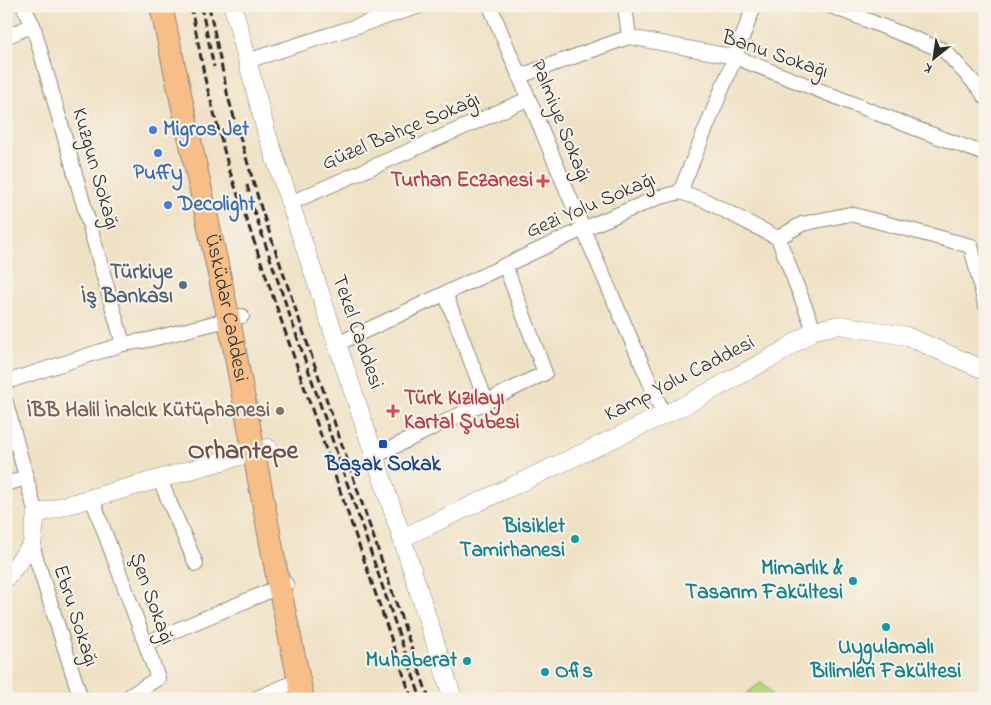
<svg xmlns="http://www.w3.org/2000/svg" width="991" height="705" viewBox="0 0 991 705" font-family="'Indie Flower',sans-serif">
<rect width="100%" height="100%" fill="#f7f3e8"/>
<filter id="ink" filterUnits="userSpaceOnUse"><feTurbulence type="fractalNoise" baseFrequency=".02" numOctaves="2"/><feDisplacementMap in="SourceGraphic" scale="10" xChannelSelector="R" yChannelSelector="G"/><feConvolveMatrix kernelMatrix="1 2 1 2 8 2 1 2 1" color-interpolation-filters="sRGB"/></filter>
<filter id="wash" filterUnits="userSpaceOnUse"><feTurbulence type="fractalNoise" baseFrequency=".0096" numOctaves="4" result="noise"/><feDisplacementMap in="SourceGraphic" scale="20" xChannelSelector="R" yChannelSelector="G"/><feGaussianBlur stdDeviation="1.12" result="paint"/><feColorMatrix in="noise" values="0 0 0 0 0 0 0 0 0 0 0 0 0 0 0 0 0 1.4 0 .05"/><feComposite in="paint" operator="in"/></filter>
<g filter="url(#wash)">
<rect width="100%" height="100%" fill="#efe1c4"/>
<polygon fill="#b8d87f" stroke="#728255" points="762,682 775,699 739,699"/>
</g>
<g filter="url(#ink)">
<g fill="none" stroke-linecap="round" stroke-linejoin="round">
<g stroke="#8d8678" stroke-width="16">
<g id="minor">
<polyline points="23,6 33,25 123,344"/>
<polyline points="490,6 583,229 664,415"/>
<polyline points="625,6 629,37"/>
<polyline points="831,6 945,51 979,88 985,97"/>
<polyline points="6,37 33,25"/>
<polyline points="247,61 420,6"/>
<polyline points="520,76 629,37 735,57 917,129 985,154"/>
<polyline points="680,192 704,200 778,238 814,330"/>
<polyline points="290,203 528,99"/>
<polyline points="778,238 802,224 850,214 971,246 985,304"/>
<polyline points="445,293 486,401"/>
<polyline points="337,344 583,229 657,198 680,192 735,57 754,6"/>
<polyline points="6,382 123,344 148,340 242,316"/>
<polyline points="6,403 36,514"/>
<polyline points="375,456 545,373 505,265"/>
<polyline points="160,480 196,564"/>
<polyline points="6,484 25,478"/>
<polyline points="92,498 158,678 125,699"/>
<polyline points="32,545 81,699"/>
<polyline points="146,643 286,584"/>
<polyline points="255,699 299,680"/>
</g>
</g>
<g stroke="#8d8678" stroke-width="19">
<g id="tertiary">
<polyline points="233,6 266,131 402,538 453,699"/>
<polyline points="402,538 687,404 783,351 814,330 840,325 906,336 980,368 985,368"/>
<polyline points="6,578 32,545 36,514 268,448"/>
</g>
</g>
<g stroke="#8d8678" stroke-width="24">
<g id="primary">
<path id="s1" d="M 161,6 L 229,320 L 279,586 L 303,699"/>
</g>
</g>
<use href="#minor" stroke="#fff" stroke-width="14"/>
<use href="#tertiary" stroke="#fff" stroke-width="18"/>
<use href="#primary" stroke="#f7be88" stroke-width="22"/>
<g stroke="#2b2b2b" stroke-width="3" stroke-dasharray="8 4" stroke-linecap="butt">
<polyline points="191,6 205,79 229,169 412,699"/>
<polyline points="201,6 214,67"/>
<polyline points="209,6 228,97 262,211 429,699"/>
<polyline points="247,185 254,211 421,699"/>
</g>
</g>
</g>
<g fill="#3f7fe0" stroke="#f7f3e8" stroke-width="2">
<circle cx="153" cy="130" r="5"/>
<circle cx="158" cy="153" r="5"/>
<circle cx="168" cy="205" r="5"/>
</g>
<g fill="#e0444e" stroke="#f7f3e8" stroke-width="2">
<path d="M540.5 173.5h5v5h5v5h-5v5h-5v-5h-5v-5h5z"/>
<path d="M390.5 403.5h5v5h5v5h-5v5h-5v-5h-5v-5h5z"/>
</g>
<circle fill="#5c6f8a" stroke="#f7f3e8" stroke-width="2" cx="183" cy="285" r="5"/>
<circle fill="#8d6e63" stroke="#f7f3e8" stroke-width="2" cx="280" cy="411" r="5"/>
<rect fill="#1a4fb4" stroke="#f7f3e8" stroke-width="2" x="378" y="439" width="10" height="10" rx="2.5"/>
<g fill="#0f9aa8" stroke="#f7f3e8" stroke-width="2">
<circle cx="575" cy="539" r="5"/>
<circle cx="853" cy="581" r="5"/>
<circle cx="886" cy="627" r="5"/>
<circle cx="467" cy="661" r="5"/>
<circle cx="545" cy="672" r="5"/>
</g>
<g text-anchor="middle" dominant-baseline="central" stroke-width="4.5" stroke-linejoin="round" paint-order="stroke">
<g font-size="21" fill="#2b2b2b" stroke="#f7f3e8">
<text transform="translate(775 55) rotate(19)">Banu Sokağı</text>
<text transform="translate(560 121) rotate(68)">Palmiye Sokağı</text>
<text transform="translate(401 132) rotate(-23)">Güzel Bahçe Sokağı</text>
<text transform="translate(95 169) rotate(74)">Kuzgun Sokağı</text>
<text transform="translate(591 206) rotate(-23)">Gezi Yolu Sokağı</text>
<text stroke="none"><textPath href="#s1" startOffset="309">Üsküdar Caddesi</textPath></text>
<text transform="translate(357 332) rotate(71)">Tekel Caddesi</text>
<text transform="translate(680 379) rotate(-27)">Kamp Yolu Caddesi</text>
<text transform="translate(151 599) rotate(70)">Şen Sokağı</text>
<text transform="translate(75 616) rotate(72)">Ebru Sokağı</text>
</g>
<g font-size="21" font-weight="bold" fill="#366cbe" stroke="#f7f3e8" text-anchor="start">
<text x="163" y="130">Migros Jet</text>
<text x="158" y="174" text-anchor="middle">Puffy</text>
<text x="178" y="205">Decolight</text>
</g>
<g font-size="21" font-weight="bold" fill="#be3a42" stroke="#f7f3e8" text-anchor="end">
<text x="533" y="181">Turhan Eczanesi</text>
<text x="404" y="399" text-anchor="start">Türk Kızılayı<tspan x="404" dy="24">Kartal Şubesi</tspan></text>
</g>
<g font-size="21" font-weight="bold" fill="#4e5e75" stroke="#f7f3e8" text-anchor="end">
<text x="173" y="273">Türkiye<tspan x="173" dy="24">İş Bankası</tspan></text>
</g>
<g font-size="21" font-weight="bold" fill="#785e54" stroke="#f7f3e8" text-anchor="end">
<text x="270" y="411">İBB Halil İnalcık Kütüphanesi</text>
</g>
<g font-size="21" font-weight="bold" fill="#164399" stroke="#f7f3e8">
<text x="383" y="465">Başak Sokak</text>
</g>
<g font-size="21" font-weight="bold" fill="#0d838f" stroke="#f7f3e8" text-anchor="end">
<text x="565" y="527">Bisiklet<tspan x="565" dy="24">Tamirhanesi</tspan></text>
<text x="843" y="569">Mimarlık &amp;<tspan x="843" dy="24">Tasarım Fakültesi</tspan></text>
<text x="886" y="648" text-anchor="middle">Uygulamalı<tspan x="886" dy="24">Bilimleri Fakültesi</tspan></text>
<text x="457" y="661">Muhaberat</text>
<text x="555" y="672" text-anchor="start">Ofis</text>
</g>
<g font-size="26" font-weight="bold" fill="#6a504d" stroke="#f7f3e8">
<text x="243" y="452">Orhantepe</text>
</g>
</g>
<rect width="991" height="705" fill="none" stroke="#f7f3e8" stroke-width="25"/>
<g transform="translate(934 58) rotate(210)" stroke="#f7f3e8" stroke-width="4" paint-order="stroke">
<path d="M0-4L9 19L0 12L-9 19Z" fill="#2b2b2b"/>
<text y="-8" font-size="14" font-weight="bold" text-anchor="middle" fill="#2b2b2b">K</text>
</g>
</svg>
